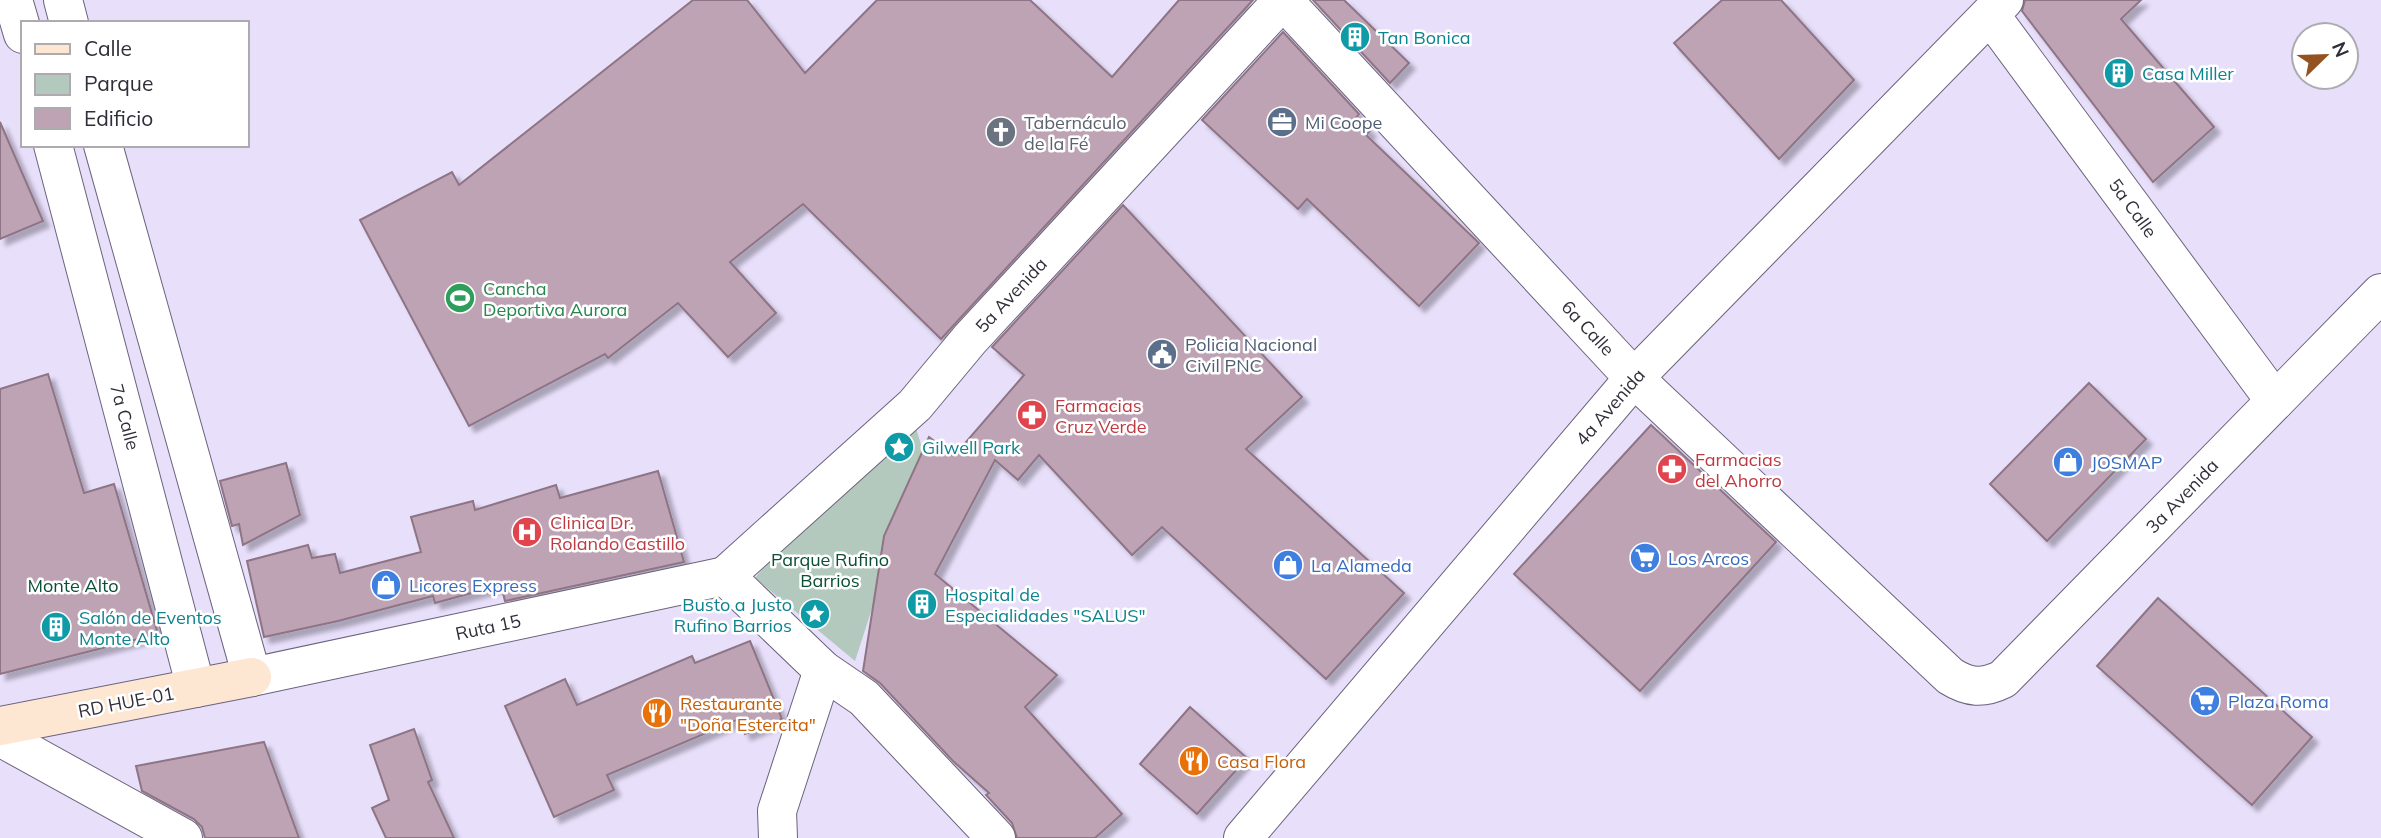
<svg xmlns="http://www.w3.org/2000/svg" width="2381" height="838" viewBox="0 0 2381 838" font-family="Mulish,sans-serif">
<defs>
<filter id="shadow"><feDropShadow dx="6" dy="6" stdDeviation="2" flood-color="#0004"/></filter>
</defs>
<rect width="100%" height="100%" fill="#e8dffb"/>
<polygon fill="#b3c9bd" points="914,422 923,451 855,661 755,578 827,492"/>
<g fill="#bea3b4" stroke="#8e7485" stroke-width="2" filter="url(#shadow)">
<polygon points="693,0 747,0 805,73 877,0 1030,0 1112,77 1179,0 1253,0 941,339 803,204 730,262 776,313 728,357 678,303 608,358 605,354 469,426 360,220 452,172 459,185"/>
<polygon points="1313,0 1344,0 1409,63 1390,83"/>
<polygon points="1722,0 1781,0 1854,80 1779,159 1674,43"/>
<polygon points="2025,0 2141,0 2121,19 2214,127 2153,182 2022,11"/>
<polygon points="1283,32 1359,114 1356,118 1370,131 1366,135 1479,243 1419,306 1307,199 1298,209 1202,120"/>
<polygon points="0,122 43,221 0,239"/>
<polygon points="1123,205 1302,397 1246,449 1404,593 1326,679 1162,527 1132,555 1039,455 1018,480 995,460 935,574 1057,675 1025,707 1122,814 1095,838 1017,838 1012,823 986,795 989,793 953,761 880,683 863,671 884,536 929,437 954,456 1024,375 992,347"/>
<polygon points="48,374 84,493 114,484 158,634 0,674 0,389"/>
<polygon points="2089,383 2146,439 2047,541 1990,484"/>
<polygon points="1651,425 1776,542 1640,691 1514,574"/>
<polygon points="286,463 300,515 243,545 239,524 232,526 220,481"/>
<polygon points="658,471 684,562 505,601 501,585 435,603 433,596 338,621 264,637 247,561 308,545 312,558 335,554 340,573 421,552 411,517 473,501 475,510 556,485 560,498"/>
<polygon points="2158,598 2312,737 2252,805 2097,666"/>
<polygon points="750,641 782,719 745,734 739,719 607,775 614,790 554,817 505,706 565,679 577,705 692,656 695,663"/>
<polygon points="1190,707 1247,758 1197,814 1140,764"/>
<polygon points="414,729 432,780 428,782 454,838 386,838 372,808 389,800 370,745"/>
<polygon points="264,742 299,838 205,838 202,827 194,819 142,791 136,766"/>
</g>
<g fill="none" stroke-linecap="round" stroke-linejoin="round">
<g stroke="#6c637c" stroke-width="40">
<g id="street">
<polyline points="13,0 23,34"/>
<polyline points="63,0 69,23"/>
<path d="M 1283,0 L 1634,378 L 1950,676 C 1969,688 1983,689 2003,679 L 2381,293"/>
<polyline points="1991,16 2275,401"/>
<polyline points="53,145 196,688"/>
<polyline points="103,145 252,677 725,576"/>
<polyline points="725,576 915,405 970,339 1283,0"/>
<polyline points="725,576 823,670 864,698 996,838"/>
<polyline points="0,737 183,838"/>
<polyline points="778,838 777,811 823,670"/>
<polyline points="1243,838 1634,378 2004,0"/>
</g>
</g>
<g stroke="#6c637c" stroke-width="40">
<polyline id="secondary" points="0,726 252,677"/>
</g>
<use href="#street" stroke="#fff" stroke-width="38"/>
<use href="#secondary" stroke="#fde7d3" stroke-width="38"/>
</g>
<defs>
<g id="building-disc" transform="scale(1.575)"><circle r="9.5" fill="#0f9aa8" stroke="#fff"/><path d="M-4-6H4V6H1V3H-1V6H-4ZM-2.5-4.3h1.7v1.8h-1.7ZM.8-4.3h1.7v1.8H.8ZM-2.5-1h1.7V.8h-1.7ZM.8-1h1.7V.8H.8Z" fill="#fff"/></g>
<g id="office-disc" transform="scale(1.575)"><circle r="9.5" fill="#5c6f8a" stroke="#fff"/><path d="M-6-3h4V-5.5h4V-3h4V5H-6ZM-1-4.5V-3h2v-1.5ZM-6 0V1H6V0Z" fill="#fff"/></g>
<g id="church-disc" transform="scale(1.575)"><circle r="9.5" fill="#6b7280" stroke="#fff"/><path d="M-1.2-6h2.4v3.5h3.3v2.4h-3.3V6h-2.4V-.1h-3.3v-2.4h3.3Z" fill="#fff"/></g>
<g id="stadium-disc" transform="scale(1.575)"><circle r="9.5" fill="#2e9e5b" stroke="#fff"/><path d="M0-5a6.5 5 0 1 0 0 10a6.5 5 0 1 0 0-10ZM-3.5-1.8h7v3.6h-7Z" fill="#fff"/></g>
<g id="civic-disc" transform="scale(1.575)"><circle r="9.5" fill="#5c6f8a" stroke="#fff"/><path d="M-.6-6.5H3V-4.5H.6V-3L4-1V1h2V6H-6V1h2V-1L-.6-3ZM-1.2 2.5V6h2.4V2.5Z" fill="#fff"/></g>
<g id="pharmacy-disc" transform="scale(1.575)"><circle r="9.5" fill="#e0444e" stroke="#fff"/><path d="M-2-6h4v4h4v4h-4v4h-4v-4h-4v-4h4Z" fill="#fff"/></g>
<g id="sight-disc" transform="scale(1.575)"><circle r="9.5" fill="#0f9aa8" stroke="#fff"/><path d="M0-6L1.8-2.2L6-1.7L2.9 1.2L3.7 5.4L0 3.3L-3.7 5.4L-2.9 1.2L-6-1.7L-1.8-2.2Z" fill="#fff"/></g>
<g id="shop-disc" transform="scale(1.575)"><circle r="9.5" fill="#3f7fe0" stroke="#fff"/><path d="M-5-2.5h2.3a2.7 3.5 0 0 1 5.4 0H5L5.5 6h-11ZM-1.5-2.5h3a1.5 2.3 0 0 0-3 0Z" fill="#fff"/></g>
<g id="hospital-disc" transform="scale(1.575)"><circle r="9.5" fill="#e0444e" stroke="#fff"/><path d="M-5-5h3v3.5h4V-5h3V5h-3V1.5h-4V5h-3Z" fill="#fff"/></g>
<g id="supermarket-disc" transform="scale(1.575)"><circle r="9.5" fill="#3f7fe0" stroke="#fff"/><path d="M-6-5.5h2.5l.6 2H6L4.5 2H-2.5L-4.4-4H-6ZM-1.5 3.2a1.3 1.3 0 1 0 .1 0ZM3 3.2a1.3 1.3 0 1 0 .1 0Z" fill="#fff"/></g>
<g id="restaurant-disc" transform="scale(1.575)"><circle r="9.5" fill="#e8710a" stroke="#fff"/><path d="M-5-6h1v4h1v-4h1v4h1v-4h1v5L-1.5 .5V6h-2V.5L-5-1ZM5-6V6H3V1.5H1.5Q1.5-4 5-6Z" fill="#fff"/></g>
</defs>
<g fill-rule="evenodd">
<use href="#building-disc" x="1355" y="37"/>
<use href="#building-disc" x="2119" y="73"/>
<use href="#office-disc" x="1282" y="122"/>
<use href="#church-disc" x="1001" y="132"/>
<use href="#stadium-disc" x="460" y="298"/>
<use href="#civic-disc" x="1162" y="354"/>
<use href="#pharmacy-disc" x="1032" y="415"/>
<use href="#sight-disc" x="899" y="447"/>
<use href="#shop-disc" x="2068" y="462"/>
<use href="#pharmacy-disc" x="1672" y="469"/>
<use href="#hospital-disc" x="527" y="532"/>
<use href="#supermarket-disc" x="1645" y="558"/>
<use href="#shop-disc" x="1288" y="565"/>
<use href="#shop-disc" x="386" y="585"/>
<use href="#building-disc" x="922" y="604"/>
<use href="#sight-disc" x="815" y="614"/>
<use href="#building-disc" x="56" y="627"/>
<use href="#supermarket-disc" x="2205" y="701"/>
<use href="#restaurant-disc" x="657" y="713"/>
<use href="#restaurant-disc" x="1194" y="761"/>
</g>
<g text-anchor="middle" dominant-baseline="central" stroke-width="5" stroke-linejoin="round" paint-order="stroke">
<g font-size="18" fill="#0d838f" stroke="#fff" text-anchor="start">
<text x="1378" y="37">Tan Bonica</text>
<text x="2142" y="73">Casa Miller</text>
<text x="922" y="447">Gilwell Park</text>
<text x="945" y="594">Hospital de<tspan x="945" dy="21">Especialidades "SALUS"</tspan></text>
<text x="792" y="604" text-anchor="end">Busto a Justo<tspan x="792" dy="21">Rufino Barrios</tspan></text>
<text x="79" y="617">Salón de Eventos<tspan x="79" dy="21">Monte Alto</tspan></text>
</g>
<g font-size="18" fill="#5b616d" stroke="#fff" text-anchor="start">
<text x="1024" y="122">Tabernáculo<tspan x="1024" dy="21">de la Fé</tspan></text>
</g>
<g font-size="18" fill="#4e5e75" stroke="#fff" text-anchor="start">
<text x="1305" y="122">Mi Coope</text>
<text x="1185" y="344">Policia Nacional<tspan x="1185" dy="21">Civil PNC</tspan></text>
</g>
<g font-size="18" fill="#312e39" stroke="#fff">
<text transform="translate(2133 208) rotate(54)">5a Calle</text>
<text transform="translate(1011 295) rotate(-47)">5a Avenida</text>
<text transform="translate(1588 328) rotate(47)">6a Calle</text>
<text transform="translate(1610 407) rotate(-49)">4a Avenida</text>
<text transform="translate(125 417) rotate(75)">7a Calle</text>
<text transform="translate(2182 496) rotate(-46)">3a Avenida</text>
<text transform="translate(488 627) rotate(-12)">Ruta 15</text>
<text transform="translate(126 702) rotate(-11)">RD HUE-01</text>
</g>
<g font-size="18" fill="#27864d" stroke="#fff" text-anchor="start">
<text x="483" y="288">Cancha<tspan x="483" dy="21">Deportiva Aurora</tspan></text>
</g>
<g font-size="18" fill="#be3a42" stroke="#fff" text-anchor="start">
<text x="1055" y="405">Farmacias<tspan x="1055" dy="21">Cruz Verde</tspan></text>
<text x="1695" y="459">Farmacias<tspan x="1695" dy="21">del Ahorro</tspan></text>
<text x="550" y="522">Clinica Dr.<tspan x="550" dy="21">Rolando Castillo</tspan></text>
</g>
<g font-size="18" fill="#366cbe" stroke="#fff" text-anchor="start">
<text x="2091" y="462">JOSMAP</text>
<text x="1668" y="558">Los Arcos</text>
<text x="1311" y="565">La Alameda</text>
<text x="409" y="585">Licores Express</text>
<text x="2228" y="701">Plaza Roma</text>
</g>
<g font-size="18" fill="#0a4f35" stroke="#fff">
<text x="830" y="559">Parque Rufino<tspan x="830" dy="21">Barrios</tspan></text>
<text x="73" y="585">Monte Alto</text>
</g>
<g font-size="18" fill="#c56008" stroke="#fff" text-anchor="start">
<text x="680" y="703">Restaurante<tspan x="680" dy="21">"Doña Estercita"</tspan></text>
<text x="1217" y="761">Casa Flora</text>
</g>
</g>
<rect x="21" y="21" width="228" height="126" fill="#ffffff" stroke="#adabb0" stroke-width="2"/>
<rect x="35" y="44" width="35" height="10" fill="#fde7d3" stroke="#adabb0" stroke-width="2"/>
<text x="84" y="56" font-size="21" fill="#312e39">Calle</text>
<rect x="35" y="74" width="35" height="21" fill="#b3c9bd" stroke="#adabb0" stroke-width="2"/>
<text x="84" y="91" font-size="21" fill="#312e39">Parque</text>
<rect x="35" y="108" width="35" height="21" fill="#bea3b4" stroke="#adabb0" stroke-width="2"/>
<text x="84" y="126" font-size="21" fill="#312e39">Edificio</text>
<g transform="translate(2325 56) rotate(67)"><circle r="33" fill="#ffffff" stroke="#adabb0" stroke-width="2"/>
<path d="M0-5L12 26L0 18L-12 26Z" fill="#945220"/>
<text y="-10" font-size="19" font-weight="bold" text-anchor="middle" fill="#312e39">N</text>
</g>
</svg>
